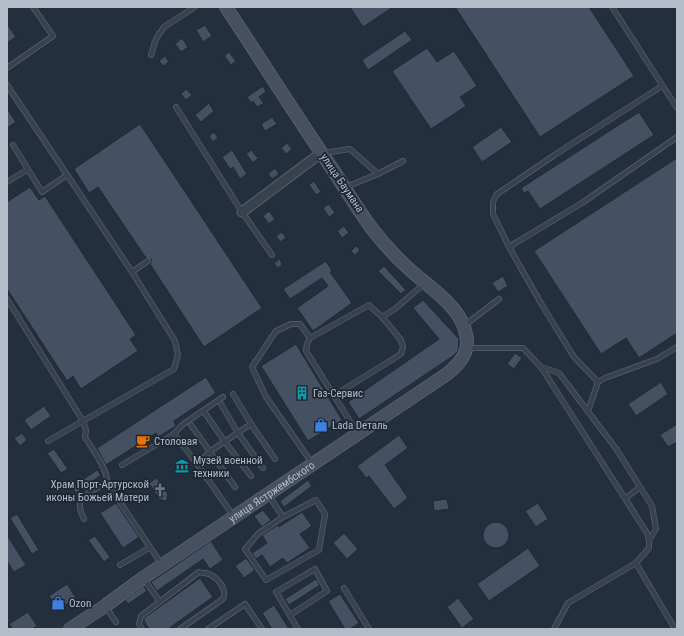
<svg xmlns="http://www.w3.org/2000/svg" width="684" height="636" viewBox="0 0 684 636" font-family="'Roboto Condensed',sans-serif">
<rect width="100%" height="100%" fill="#242f3e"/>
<g fill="#455162" stroke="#1f2835">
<polygon points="350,7 393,7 363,27"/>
<polygon points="455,7 589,7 634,76 540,137"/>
<polygon points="7,24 16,37 7,43"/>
<polygon points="205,25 212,36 203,42 196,30"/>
<polygon points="405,31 412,40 368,70 362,60"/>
<polygon points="182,38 188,47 181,52 175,44"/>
<polygon points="427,48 437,62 454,51 477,86 460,97 466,106 431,129 392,71"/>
<polygon points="229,52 236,61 231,65 224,56"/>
<polygon points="165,56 169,62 163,66 159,61"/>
<polygon points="263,86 266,92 259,97 264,103 257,107 253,101 251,103 247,97"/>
<polygon points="186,89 192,95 186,100 181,94"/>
<polygon points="209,103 214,111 201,122 195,115"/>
<polygon points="7,109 16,122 7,128"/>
<polygon points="639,112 654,135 540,209 528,191 524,193 521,188"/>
<polygon points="272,117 277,124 265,131 261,124"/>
<polygon points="140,124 262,308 204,347 150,264 152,261 151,259 146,258 98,187 89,193 74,169"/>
<polygon points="501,127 512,142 482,162 472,147"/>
<polygon points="214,132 218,138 213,142 209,136"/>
<polygon points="287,143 292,149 286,154 281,148"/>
<polygon points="232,150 247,174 240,179 233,167 230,169 222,157"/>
<polygon points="251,150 258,158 253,163 246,154"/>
<polygon points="677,158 677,333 639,358 626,338 601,354 534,251"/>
<polygon points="275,168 279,174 272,179 268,174"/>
<polygon points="314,181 321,192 316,195 309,185"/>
<polygon points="30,187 39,200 45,196 136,335 130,339 138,351 81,389 73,376 67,381 7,289 7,202"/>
<polygon points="329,204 335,213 329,217 323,208"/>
<polygon points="269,211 275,219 269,224 263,216"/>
<polygon points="344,226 349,233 342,238 337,231"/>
<polygon points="282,232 286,238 280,242 276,236"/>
<polygon points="356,246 360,250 355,255 351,251"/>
<polygon points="280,259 282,265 277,268 274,263"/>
<polygon points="326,261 332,271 330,272 352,303 313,331 297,308 328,286 322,278 290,299 283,289"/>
<polygon points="384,266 406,290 401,294 378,271"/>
<polygon points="503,276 508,286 498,292 492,283"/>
<polygon points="423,300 459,339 458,351 453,356 359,419 348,402 439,339 413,308"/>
<polygon points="296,344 342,420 308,441 261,366"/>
<polygon points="515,353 522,358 514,369 507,364"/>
<polygon points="206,377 216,393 174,421 176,426 158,437 156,433 106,465 97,448"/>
<polygon points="661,382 668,394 636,416 628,404"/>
<polygon points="44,406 51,416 31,430 24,420"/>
<polygon points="677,424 677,442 668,447 660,435"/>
<polygon points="22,433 27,440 20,446 14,438"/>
<polygon points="399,435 408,448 385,465 408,498 394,509 369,476 366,478 357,466"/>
<polygon points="54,449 68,469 61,473 47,453"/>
<polygon points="97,470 101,475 76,493 72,487"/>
<polygon points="157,478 168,494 167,500 165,501 159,499 149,483"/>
<polygon points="308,480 312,486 284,507 280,501"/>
<polygon points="447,499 449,509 434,511 433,501"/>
<polygon points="116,503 139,537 123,548 100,513"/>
<polygon points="538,503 548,519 536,527 525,511"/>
<polygon points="263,510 271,520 262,527 254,516"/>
<polygon points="302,512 312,526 300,534 310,548 287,563 283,558 270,567 262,555 256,559 252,553 267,543 262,535 278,525 279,527"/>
<polygon points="17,514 39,550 32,554 10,518"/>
<circle cx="496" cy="535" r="13"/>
<polygon points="344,533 358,549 347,559 333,543"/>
<polygon points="7,535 26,565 14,572 7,561"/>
<polygon points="95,536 110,557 104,562 88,540"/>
<polygon points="211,541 223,560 210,569 203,559 157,591 151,582"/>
<polygon points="528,548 540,566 489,601 477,584"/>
<polygon points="246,558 255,570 244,578 235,566"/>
<polygon points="200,578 213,597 168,629 149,629 144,621 144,618"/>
<polygon points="316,579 320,585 289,605 285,599"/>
<polygon points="67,584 76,598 58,610 49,596"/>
<polygon points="144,586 147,591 128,604 125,600"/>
<polygon points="340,594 359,623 350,629 345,629 328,601"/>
<polygon points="458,598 474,619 462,628 447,607"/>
<polygon points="274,605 289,629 272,629 262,613"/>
<polygon points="28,612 37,626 32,629 13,629 9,624"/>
</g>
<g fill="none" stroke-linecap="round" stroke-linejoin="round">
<g stroke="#565f6c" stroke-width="6">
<g id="lane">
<polyline points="612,7 677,108"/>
<polyline points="151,55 156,39 164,27 195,7"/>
<polyline points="7,68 53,36 33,7"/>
<polyline points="7,85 132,272 175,341 178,355 174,369 48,441"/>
<polyline points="176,107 242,212 272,255"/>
<polyline points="13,145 42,192 67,175"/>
<polyline points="324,153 350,149 378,174 403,161"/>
<polyline points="7,182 27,170"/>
<polyline points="346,187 378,174"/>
<polyline points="509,247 582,203 677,137"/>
<polyline points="132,272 148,261"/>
<path d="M 7,299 L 83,421 L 86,430 L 85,437 C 91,447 109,471 107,483"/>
<polyline points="465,325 499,299"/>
<polyline points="310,338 300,324 291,324 276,331 252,367 266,397 312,463"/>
<polyline points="467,348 523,348 541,367 647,533 649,540 649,548 636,563 675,629"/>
<polyline points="541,367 559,373 617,450 652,506 656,529 649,540"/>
<polyline points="598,382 574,357 542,305 509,247 493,214 493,202 497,194 506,188 556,154 662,86"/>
<polyline points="233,394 251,424 275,459"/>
<polyline points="335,395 401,354 403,347 401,340 382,317"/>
<polyline points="221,404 238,433 263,468"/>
<polyline points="588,411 598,382 605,378 657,359 677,347"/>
<polyline points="205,413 225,442 251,476"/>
<polyline points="191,425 235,487"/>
<polyline points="174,434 182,425 223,397"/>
<polyline points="358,434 306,351 307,344 310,338 369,305 382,317 395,309 425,283"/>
<polyline points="122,465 174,434 198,465 234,517"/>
<polyline points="198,465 209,452 251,424"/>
<polyline points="269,496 283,517 259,533 245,549 266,580 319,550 325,514 316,500 283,517"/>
<polyline points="626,498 640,487"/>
<path d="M 84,519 C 82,515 80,511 80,507 C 78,495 98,488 107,483 L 162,565"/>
<polyline points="120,565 149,548"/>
<polyline points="144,579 160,602"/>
<polyline points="344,588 369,629"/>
<polyline points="105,606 116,622"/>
<polyline points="290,615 327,591 315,569 276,592 298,629"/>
<path d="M 142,629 L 139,624 L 141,616 L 199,572 C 202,573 207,573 209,574 C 219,579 227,589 223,599 L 180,629"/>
<polyline points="208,629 245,604 262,629"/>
<polyline points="554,629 568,603 636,563"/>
</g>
</g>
<g stroke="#565f6c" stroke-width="11">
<polyline id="street" points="242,212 321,153"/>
</g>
<g stroke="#565f6c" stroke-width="14">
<g id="secondary">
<path id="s1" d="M 70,629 L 105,606 L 143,578 L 447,374 C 463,361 472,349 464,327 C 456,303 426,285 408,268 C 396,257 383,243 373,230 C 358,210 345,188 331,167 C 295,114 261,60 226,7"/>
</g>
</g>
<use href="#lane" stroke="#38414e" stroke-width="4.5"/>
<use href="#street" stroke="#38414e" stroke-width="9"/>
<use href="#secondary" stroke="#465061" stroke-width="12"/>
</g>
<defs>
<g id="building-bare" transform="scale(1.08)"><path d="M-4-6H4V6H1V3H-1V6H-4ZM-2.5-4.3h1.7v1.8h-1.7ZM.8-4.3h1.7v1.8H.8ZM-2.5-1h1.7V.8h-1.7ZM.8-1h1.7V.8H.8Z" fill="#0f9aa8" stroke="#1d2633" stroke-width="2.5" paint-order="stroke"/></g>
<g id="shop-bare" transform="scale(1.08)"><path d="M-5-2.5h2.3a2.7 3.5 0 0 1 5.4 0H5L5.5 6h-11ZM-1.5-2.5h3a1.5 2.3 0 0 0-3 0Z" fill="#3f7fe0" stroke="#1d2633" stroke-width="2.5" paint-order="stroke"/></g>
<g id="cafe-bare" transform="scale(1.08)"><path d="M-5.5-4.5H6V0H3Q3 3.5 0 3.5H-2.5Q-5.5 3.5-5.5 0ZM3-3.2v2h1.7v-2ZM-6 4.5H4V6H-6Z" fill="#e8710a" stroke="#1d2633" stroke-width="2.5" paint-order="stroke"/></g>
<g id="museum-bare" transform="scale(1.08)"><path d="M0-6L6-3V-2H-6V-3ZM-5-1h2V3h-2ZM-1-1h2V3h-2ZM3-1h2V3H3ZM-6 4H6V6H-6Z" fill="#0f9aa8" stroke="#1d2633" stroke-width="2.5" paint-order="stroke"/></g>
<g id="church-bare" transform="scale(1.08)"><path d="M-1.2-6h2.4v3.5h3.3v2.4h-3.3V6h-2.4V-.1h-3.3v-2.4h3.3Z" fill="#6b7280" stroke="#1d2633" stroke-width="2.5" paint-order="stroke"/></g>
</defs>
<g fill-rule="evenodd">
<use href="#building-bare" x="302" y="393"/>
<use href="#shop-bare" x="321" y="425"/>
<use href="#cafe-bare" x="143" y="441"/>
<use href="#museum-bare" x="182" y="466"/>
<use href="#church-bare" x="160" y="490"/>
<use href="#shop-bare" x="58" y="603"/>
</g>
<g text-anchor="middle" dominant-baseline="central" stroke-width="3.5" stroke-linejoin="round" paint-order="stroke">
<g font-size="11" fill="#b4bcc9" stroke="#1d2633">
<text transform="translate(342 183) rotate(56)">улица Баумана</text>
<text stroke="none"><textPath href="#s1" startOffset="244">улица Ястржембского</textPath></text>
</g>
<g font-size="11" fill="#b4bcc9" stroke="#1d2633" text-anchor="start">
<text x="313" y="393">Газ-Сервис</text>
<text x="332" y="425">Lada Dеталь</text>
<text x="154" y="441">Столовая</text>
<text x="193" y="460">Музей военной<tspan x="193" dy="13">техники</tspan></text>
<text x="149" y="484" text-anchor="end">Храм Порт-Артурской<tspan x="149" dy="13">иконы Божьей Матери</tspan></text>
<text x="69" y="603">Ozon</text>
</g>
</g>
<rect width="684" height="636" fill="none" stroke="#b4bcc9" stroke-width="16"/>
</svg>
